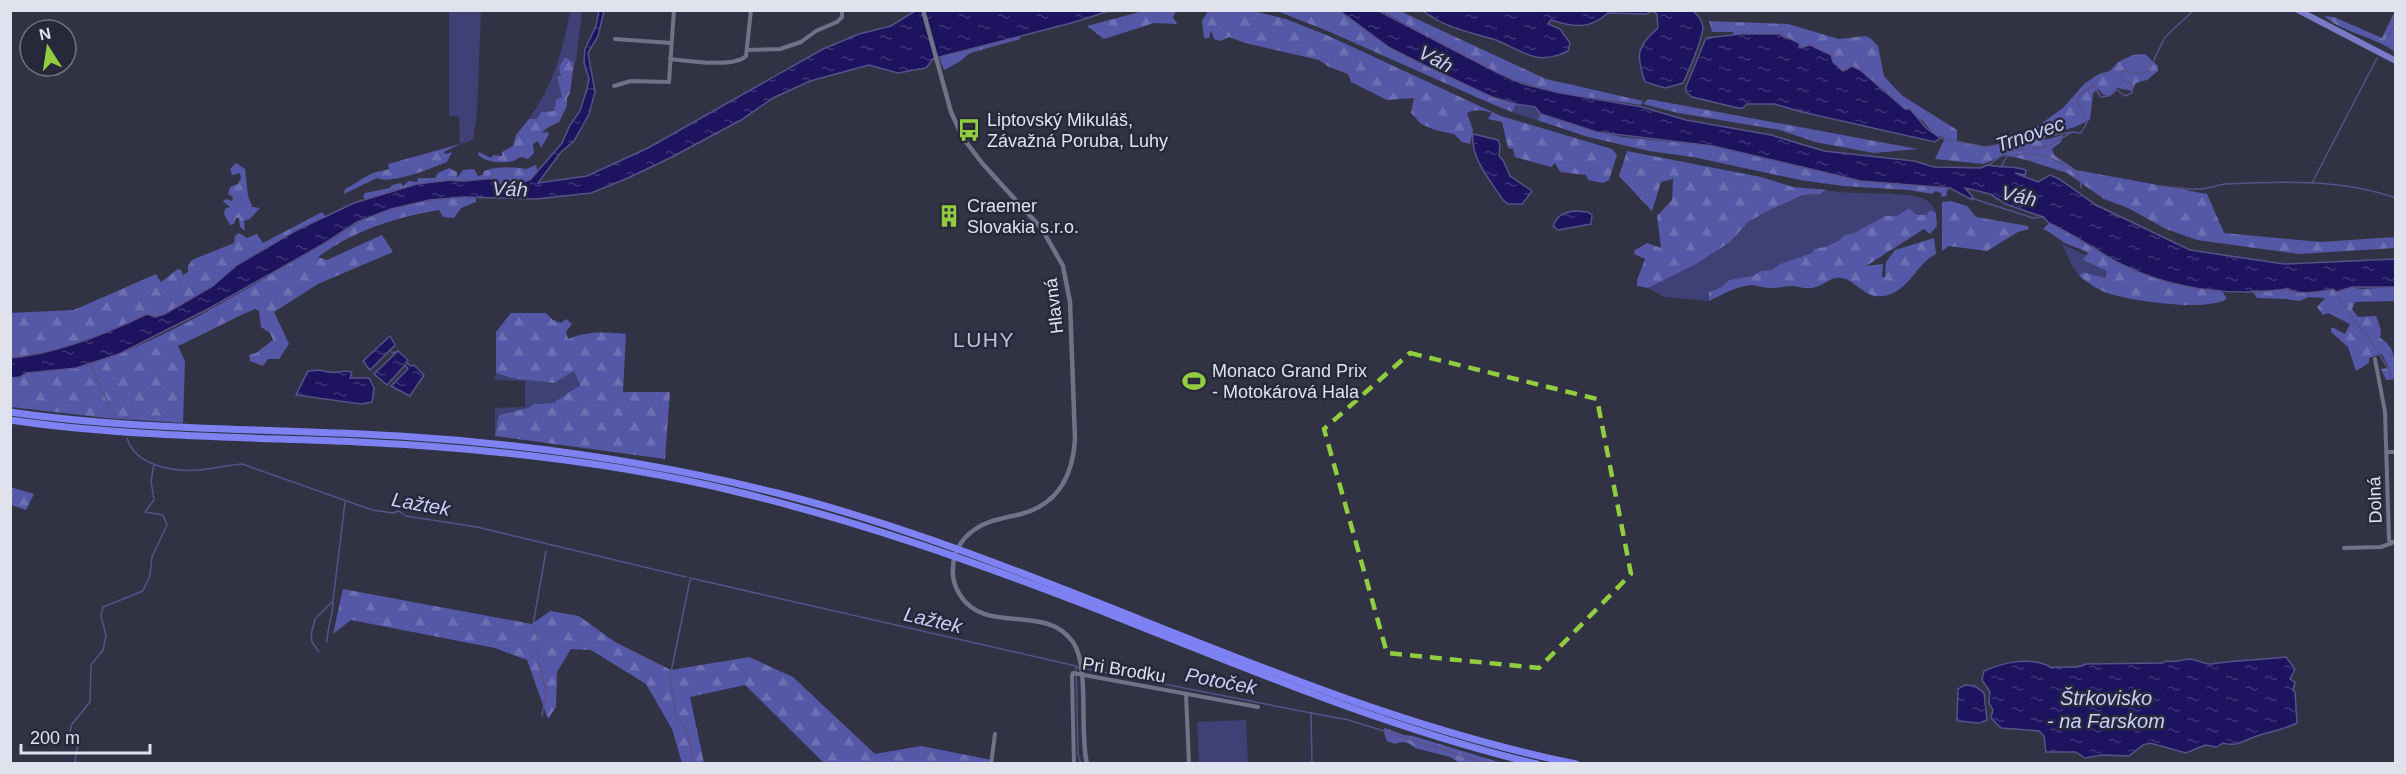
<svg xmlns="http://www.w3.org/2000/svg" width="2406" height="774" viewBox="0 0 2406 774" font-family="Helvetica,sans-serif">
<defs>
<pattern id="forest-firs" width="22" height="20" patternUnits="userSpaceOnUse" patternTransform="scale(1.5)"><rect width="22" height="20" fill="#5557a7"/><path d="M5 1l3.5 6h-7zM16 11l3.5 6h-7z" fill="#6d6fb3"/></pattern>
<pattern id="water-ripples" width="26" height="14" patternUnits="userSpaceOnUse" patternTransform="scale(1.5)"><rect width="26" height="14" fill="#1d135e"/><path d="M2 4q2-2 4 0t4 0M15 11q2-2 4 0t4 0" fill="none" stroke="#3e3575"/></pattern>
</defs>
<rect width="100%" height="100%" fill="#313344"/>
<g fill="#3e4076">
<polygon points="449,11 481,11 477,113 473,140 460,144 459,116 449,116"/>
<path d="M 570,11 L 582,11 L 576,62 L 574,63 L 568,58 L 561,76 L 558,76 L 562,97 L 554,111 L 541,112 L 538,119 L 529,119 C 553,86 563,50 570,11 Z"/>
<polygon points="1516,104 1535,107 1541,114 1537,120 1512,112"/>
<path d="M 1826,190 C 1851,196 1906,190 1924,199 C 1930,202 1934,207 1936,213 L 1931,210 L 1927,215 L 1917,215 L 1909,208 L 1897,216 L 1885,216 L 1854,233 L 1844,235 L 1840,240 L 1825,247 L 1814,249 L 1812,253 L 1780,264 L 1771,270 L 1761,271 L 1753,276 L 1729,280 L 1722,287 L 1709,292 L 1709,301 L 1664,297 L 1648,288 L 1696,264 L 1730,242 L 1748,222 L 1766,212 L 1803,195 L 1820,194 Z"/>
<polygon points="2062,244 2086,255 2084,260 2107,271 2105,278 2083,272 2079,276 2072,266"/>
<polygon points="575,370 580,385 553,403 534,404 528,408 499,415 495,436 495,408 525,407 525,381 494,380 496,373 511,378"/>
<polygon points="1246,720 1248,763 1199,763 1197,722"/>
</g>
<g fill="url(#forest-firs)">
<polygon points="1147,10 1176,11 1173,17 1177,24 1154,23 1104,39 1087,26"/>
<path d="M 1208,11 L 1253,11 L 1286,19 L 1329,36 L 1501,116 L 1612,149 L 1617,155 L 1609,180 L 1603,183 L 1588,180 L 1586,175 L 1560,172 L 1555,163 L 1551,167 L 1515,157 L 1513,149 L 1508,148 L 1502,122 L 1488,119 L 1492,113 C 1482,110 1476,109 1467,113 L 1473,130 L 1470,144 L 1462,142 L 1454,134 L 1435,130 L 1421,124 L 1411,113 L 1414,98 L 1387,100 L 1351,82 L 1348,74 L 1329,67 L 1319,60 L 1245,43 L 1229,37 L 1220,41 L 1214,39 L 1211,30 L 1209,38 L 1204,38 L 1202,21 Z"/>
<polygon points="1277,11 1340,11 1391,48 1492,97 1516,104 1512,112 1492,104 1330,32"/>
<path d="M 1382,11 L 1403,11 L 1404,13 L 1546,79 L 1643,101 L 1641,105 C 1602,99 1561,95 1524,83 C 1474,67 1428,36 1382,11 Z"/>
<path d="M 2395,11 L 2395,52 C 2374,36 2345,34 2324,16 L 2334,17 L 2382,38 Z"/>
<polygon points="1709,21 1788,24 1839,39 1865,36 1870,38 1878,46 1884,76 1891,84 1903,96 1957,130 1957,141 1987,147 2012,140 2035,128 2063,108 2085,83 2099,74 2110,71 2118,62 2133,55 2145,54 2158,66 2158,71 2147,80 2136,83 2132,91 2117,88 2110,96 2104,95 2098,89 2093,93 2090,120 2075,127 2044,136 2045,140 2063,135 2061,142 2052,149 2054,155 2076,170 2207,194 2224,233 2320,242 2395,237 2395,248 2299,254 2197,240 2166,229 2128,208 2104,199 2067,173 2030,161 2006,155 1983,164 1935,159 1945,138 1933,134 1923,121 1905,109 1882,88 1843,71 1833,62 1805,48 1760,34 1734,35 1733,32 1712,32"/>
<polygon points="1020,36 1020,39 970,53 959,62 944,70 939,57"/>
<path d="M 564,58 L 567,58 L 574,63 L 570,93 L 567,98 L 567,106 L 559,122 L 547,128 L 542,133 L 548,132 L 549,134 L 541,148 L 538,141 L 533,144 L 534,153 L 528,159 L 522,157 C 519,157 516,160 513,161 C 503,164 485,162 478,155 L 479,152 L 491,158 L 493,155 L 502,156 L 502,152 L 513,146 L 516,135 L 529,119 L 537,119 L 541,112 L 554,111 L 556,100 L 562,97 L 557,76 L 561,76 L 559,68 Z"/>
<polygon points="1648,99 1918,149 1874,153 1815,142 1780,130 1678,113 1643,104"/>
<polygon points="1541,114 1597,132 1623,137 1713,146 1787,164 1948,188 1946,196 1942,197 1941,193 1935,191 1933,194 1908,190 1843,186 1800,180 1693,157 1649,151 1588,137 1537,120"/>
<path d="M 460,144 L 444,152 L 445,154 L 452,152 L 447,162 C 432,168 391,185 377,178 L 344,194 L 345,189 C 354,185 362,178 371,174 C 377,171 383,171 389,169 L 388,164 Z"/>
<polygon points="1627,151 1761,177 1793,187 1826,190 1820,194 1803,195 1766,212 1748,222 1730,242 1696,264 1648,288 1637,286 1637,280 1645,259 1634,254 1635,250 1647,243 1661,248 1657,216 1672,200 1673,179 1661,182 1652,211 1619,176"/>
<polygon points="236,163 245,169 248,196 252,207 260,208 250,219 244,221 245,231 240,227 239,218 236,218 234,224 230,225 224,214 225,209 230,207 223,201 227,199 232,201 233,197 228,194 230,187 238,184 241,178 240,173 232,175 230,169"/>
<path d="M 536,165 L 538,173 L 525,183 C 517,181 507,184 497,183 L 495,179 C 481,177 465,184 451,180 L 392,191 L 367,200 L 363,197 L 365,193 L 390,188 L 392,185 L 401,183 L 403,187 L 408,181 L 417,182 L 418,178 L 435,178 L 438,173 L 449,168 L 457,172 L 457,178 L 463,170 L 474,169 L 478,176 L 483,175 L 484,171 C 498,166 513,167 526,169 Z"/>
<path d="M 463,197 L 476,197 L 476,202 L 461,208 L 454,218 L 443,217 L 439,210 C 396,217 353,231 318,257 L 327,260 L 382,235 L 393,252 L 318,284 L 274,312 L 289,344 L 279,359 L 268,359 L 263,366 L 250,361 L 249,355 L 256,353 L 273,340 L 270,333 L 261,327 L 259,311 L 255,309 C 229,320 204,334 178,346 L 185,361 L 183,423 L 106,418 L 11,407 L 11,378 L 20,377 L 27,373 C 60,369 88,366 119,354 C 187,327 249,286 312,251 C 338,236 362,217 392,208 C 415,202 439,199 463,197 Z"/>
<polygon points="1951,201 1967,206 1976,217 2028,226 2029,229 2018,232 1987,251 1949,246 1942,251 1942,202"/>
<path d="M 1909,208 L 1917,215 L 1927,215 L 1930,210 L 1936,213 L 1937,226 L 1930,234 L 1924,229 L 1866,266 L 1883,264 L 1882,277 L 1885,277 L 1886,262 L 1895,250 L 1934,238 L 1936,254 C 1916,264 1908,293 1883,296 C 1865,299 1858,282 1842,278 C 1831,276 1823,286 1812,288 C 1806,289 1800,287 1794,286 C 1786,286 1779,288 1771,288 C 1765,288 1759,286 1753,285 C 1738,285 1722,295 1709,301 L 1709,292 L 1722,287 L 1729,280 L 1753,276 L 1761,271 L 1771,270 L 1780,264 L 1812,253 L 1814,249 L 1825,247 L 1840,240 L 1844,235 L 1854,233 L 1885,216 L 1897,216 Z"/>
<path d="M 322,212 L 326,217 L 295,231 L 237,265 L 213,286 L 165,314 L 155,317 L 147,314 C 104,335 58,353 11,358 L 10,313 L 74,310 L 156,274 L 161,282 L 178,269 L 181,270 L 183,275 L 188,272 L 188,266 L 192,260 L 234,243 L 235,236 L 239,233 L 247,238 L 257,234 L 263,243 Z"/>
<path d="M 2049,223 L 2141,273 L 2172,284 L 2222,291 L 2227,299 C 2205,312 2131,301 2107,293 C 2096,289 2088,282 2079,276 L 2083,272 L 2105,278 L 2107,271 L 2083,260 L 2088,253 C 2081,248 2072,247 2065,243 C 2057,238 2052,233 2043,229 Z"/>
<path d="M 2352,287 L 2361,289 L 2395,287 L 2395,301 L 2355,302 L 2352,309 L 2358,317 L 2376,316 L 2381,330 L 2380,338 C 2396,347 2395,362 2395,379 L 2386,380 L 2381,369 L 2389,368 L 2382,354 L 2369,358 L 2369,363 L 2356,371 L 2348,347 L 2331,332 L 2331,328 L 2334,328 L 2345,334 L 2350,324 L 2328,313 L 2323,315 L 2317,307 L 2325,298 L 2308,297 L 2300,301 L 2286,299 L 2257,298 L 2253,292 L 2287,289 L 2290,291 L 2307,292 L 2334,289 L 2336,292 Z"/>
<path d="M 511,313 L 546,313 L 553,320 L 561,323 L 566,319 L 572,324 L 566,332 L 568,339 C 588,331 604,332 626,334 L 623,392 L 670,392 L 665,459 L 495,436 L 499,415 L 528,408 L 534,404 L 553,403 L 580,385 L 574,371 L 554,383 L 511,378 L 496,373 L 496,332 Z"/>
<polygon points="10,487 34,494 26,510 11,505"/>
<polygon points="343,589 532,624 550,611 579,616 615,642 671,670 749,657 793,677 875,754 921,746 992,760 991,763 824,763 745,685 690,697 704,763 682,763 672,729 646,684 591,650 571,649 557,672 556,707 548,719 527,660 495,648 351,620 333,634"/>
<path d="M 1385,728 L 1404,735 L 1413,736 L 1502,763 L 1460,763 L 1450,757 L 1415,748 C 1410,742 1402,741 1395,744 L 1387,741 L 1383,730 Z"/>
</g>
<g fill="url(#water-ripples)" stroke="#585189" stroke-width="1.5">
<path d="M 599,11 L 604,11 L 598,36 L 588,53 L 595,92 L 589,114 L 574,141 L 561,152 L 538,183 L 587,176 L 648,148 L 823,49 L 859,34 L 891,26 L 915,11 L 1109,11 L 1075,22 L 943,56 L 933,59 L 926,68 L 920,69 L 898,73 L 869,65 L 810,81 L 773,98 L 741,120 L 672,157 L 628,178 L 591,193 L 536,199 L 463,197 L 429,200 L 391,209 L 357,222 L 325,243 L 208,309 L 119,354 L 76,368 L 27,373 L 20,377 L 11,378 L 11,358 C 58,353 104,335 147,314 L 155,317 L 165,314 L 213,286 L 237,265 L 295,231 L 354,203 L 417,184 L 451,180 C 465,184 481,177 495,179 L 497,183 L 512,185 L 530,180 L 562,143 L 570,125 L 580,111 L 587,89 L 589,79 L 584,62 L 585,49 L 596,26 Z"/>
<path d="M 1340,11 L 1379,11 L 1496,72 L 1523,84 L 1560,93 L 1642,107 L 1686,120 L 1771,135 L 1824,151 L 1914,161 L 1934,167 L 1981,168 L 1987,165 C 2001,168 2012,165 2026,170 L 2025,175 L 2015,173 L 2038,182 L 2050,175 L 2059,179 L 2096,205 L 2190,250 L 2284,264 L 2395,259 L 2395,287 L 2352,287 L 2336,292 L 2333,289 C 2320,292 2299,296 2287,289 C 2230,297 2168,289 2117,262 C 2094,249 2073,234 2049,223 L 2043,217 L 2006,204 L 1990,194 L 1965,188 L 1973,197 L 1972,200 L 1950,188 L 1861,181 L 1713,146 L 1597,132 L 1541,114 L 1535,107 L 1516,104 L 1492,97 L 1426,66 L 1390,48 Z"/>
<path d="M 1423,11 L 1693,11 C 1698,15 1702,20 1703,27 C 1703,38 1688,73 1683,83 L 1665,88 L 1645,82 C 1636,55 1636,47 1658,28 L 1657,14 L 1652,11 L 1646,14 L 1608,13 C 1589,30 1573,27 1551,20 L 1548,24 L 1560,29 L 1570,43 L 1568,51 C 1559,56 1546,59 1536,57 C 1522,54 1509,45 1496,40 C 1470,32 1445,28 1423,11 Z"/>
<polygon points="1742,34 1779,34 1799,43 1800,48 1810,45 1831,55 1833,62 1843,71 1852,66 1860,70 1905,109 1910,109 1926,128 1940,138 1935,142 1802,112 1774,104 1747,104 1743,108 1738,108 1692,97 1686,92 1686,87 1706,38"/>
<path d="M 1473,134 L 1498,140 L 1500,145 L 1499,156 L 1503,160 L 1510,176 L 1532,191 L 1522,204 L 1508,204 L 1503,200 C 1491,181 1470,158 1473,134 Z"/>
<path d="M 1574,211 L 1588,212 L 1592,215 L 1591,224 L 1558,230 L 1553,226 C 1558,215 1562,213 1574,211 Z"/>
<polygon points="390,336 395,345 370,370 363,361"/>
<polygon points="398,351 408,360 406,363 411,366 414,365 424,375 410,396 391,386 408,369 405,365 387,385 374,374"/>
<path d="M 320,370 C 334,376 339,369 352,372 L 350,378 L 369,378 L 374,388 L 372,402 L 361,404 L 296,395 L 308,371 Z"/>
<path d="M 2286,657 L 2295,669 L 2290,679 L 2295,682 L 2293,690 L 2295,692 L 2297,723 C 2285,729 2273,731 2260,735 C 2247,738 2238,748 2223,743 L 2217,747 L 2205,745 L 2186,753 L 2150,743 L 2143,745 L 2129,756 L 2102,755 L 2085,758 L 2076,752 L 2046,752 L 2044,736 L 2039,731 L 2001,728 L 1991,718 L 1993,710 L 1989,703 L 1990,692 L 1982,680 L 1984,671 C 2003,662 2033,656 2052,668 C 2063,665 2076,670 2086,664 L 2163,663 L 2166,661 C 2175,663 2180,660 2189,659 C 2196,659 2205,665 2211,664 C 2235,660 2261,660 2286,657 Z"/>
<polygon points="1965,685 1975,686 1984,693 1987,720 1980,723 1957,721 1958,689"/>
</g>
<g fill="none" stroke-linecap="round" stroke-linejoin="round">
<g stroke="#585189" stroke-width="1.5">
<polyline points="2385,42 2396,22"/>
<polyline points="1940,138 1985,147 2072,132"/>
<path d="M 1989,165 L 2006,152 L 2049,146 L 2072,132 L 2081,133 L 2087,122 L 2078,102 L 2079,95 L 2093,85 L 2101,97 L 2109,96 L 2117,90 L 2125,96 L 2132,93 L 2133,85 L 2123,80 L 2119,73 L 2125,70 C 2132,74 2142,75 2149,70 L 2165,37 L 2194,10"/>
<path d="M 2001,167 L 2007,156 C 2015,156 2027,152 2035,154 C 2050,157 2084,170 2081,188"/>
<polyline points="2312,183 2377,58"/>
<path d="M 2157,186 C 2170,187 2184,189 2198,189 C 2208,189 2216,185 2226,184 C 2282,181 2341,179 2396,198"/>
<polyline points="1971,198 2033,218 2044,217"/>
<path d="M 2334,290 C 2353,323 2377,343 2393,379"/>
<polyline points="390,351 393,353 398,351"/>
<polyline points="89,363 116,419"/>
<polyline points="2395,385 2396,385"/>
<path d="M 127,438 C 135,466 174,472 200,470 C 214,469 227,465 242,464 L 372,510 L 393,513 L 399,511 L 406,516 L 477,527 L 686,577"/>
<polyline points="690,578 1076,666 1078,755 1081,764"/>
<path d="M 690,580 L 670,677 L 676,717 C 690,727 691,748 693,764"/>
<path d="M 327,642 C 327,628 333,616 333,602"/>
<polyline points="319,652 312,642 311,635 315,619 333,601 345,502"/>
<polyline points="1077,667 1311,713 1312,764"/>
<polyline points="1311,713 1349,720 1488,764"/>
<polyline points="542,716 546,689 538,661 538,639 533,625 546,551"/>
<polyline points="79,764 75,761 78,744 70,732 72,724 90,702 91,665 103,650 106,635 101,616 103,607 143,591 150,575 152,557 167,525 163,515 145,512 154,500 151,481 154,464"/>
</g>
<g stroke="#707387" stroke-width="4">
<polyline points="615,39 671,43"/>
<polyline points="747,50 780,49 801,42 816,31 837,22 842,17 842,10"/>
<path d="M 670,59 C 688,61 734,68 746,56 L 751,10"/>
<polyline points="614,86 631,81 669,82 674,10"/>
<polyline points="2375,359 2385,412 2389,539 2390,542 2396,542"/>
<polyline points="2386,452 2396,452"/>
<polyline points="2344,548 2381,547 2392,543"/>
<polyline points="1186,694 1189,764"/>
<polyline points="991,764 995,734"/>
<polyline points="1074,764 1072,676 1073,673 1258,707"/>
</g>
<path stroke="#707387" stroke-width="4.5" d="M 923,10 L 951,112 L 963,138 L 982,163 L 1042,229 L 1063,266 L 1070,302 L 1075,439 C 1073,475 1059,504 1021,514 C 1005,518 988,520 974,530 C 961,539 953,553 953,568 C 952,577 955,587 960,595 C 986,636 1044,602 1073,642 C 1090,667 1079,731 1087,764"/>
<polyline stroke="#787bc7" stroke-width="6" points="2298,10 2396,61"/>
<g stroke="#7d81f1" stroke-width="7">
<path d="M 10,412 C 140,431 270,428 400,436 C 527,444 653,462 777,493 C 1050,562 1299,708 1576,764"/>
<path d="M 10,420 C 126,437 242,437 358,442 C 487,448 617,462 742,493 C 861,522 975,562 1089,606 C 1236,664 1382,727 1537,764"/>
</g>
</g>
<path fill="none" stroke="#92cd3f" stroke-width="4.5" stroke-dasharray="12 8" stroke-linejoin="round" d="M 1410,353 L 1597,399 L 1631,574 L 1539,668 L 1387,653 L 1324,429 Z"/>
<defs>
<g id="bus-bare" transform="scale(1.8)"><path d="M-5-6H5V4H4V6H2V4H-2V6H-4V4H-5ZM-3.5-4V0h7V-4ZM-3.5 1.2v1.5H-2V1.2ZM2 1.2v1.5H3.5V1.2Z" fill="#92cd3f" stroke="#27293a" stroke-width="2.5" paint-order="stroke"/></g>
<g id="building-bare" transform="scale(1.8)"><path d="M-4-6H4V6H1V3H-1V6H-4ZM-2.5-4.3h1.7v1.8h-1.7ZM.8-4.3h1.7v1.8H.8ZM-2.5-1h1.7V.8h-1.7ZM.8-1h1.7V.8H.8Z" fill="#92cd3f" stroke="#27293a" stroke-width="2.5" paint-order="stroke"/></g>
<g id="stadium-bare" transform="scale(1.8)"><path d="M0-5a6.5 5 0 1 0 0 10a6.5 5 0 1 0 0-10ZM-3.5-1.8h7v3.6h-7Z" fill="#92cd3f" stroke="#27293a" stroke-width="2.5" paint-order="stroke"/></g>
</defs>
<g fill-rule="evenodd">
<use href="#bus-bare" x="969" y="130"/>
<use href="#building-bare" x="949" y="216"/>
<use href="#stadium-bare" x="1194" y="381"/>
</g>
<g text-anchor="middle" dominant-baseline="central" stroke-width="5" stroke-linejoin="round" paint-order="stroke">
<g font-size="18" fill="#e0e2ed" stroke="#27293a" text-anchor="start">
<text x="987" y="120">Liptovský Mikuláš,<tspan x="987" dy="21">Závažná Poruba, Luhy</tspan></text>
<text x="967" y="206">Craemer<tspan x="967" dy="21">Slovakia s.r.o.</tspan></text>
<text x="1212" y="371">Monaco Grand Prix<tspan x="1212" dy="21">- Motokárová Hala</tspan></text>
</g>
<g font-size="18" fill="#e0e2ed" stroke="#27293a">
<text transform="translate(1054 306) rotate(-97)">Hlavná</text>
<text transform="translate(2375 500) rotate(-92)">Dolná</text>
<text transform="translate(1124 670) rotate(9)">Pri Brodku</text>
</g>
<g font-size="20" font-style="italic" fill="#c9cefb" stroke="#27293a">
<text transform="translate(1436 59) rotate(28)">Váh</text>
<text transform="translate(2030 134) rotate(-19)">Trnovec</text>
<text transform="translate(510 189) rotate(2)">Váh</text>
<text transform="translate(2019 196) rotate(13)">Váh</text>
<text transform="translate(421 504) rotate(10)">Lažtek</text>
<text transform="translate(933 620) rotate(13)">Lažtek</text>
<text transform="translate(1221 681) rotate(11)">Potoček</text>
<text x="2106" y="698">Štrkovisko<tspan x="2106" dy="23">- na Farskom</tspan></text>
</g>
<g font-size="21" letter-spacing="1.5" fill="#bec1d7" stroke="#27293a">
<text x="984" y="339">LUHY</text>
</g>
</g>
<rect width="2406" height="774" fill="none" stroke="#e0e2ed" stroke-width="24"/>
<g transform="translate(48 48) rotate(348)"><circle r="28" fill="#27293a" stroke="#717382" stroke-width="1.5"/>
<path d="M0-4.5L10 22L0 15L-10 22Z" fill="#92cd3f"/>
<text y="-9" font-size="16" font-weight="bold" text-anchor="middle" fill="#e0e2ed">N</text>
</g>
<path d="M21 744v9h129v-9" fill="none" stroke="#e0e2ed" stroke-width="3"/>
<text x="30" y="744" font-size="18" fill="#e0e2ed" stroke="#27293a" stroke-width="4.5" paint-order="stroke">200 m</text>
</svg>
